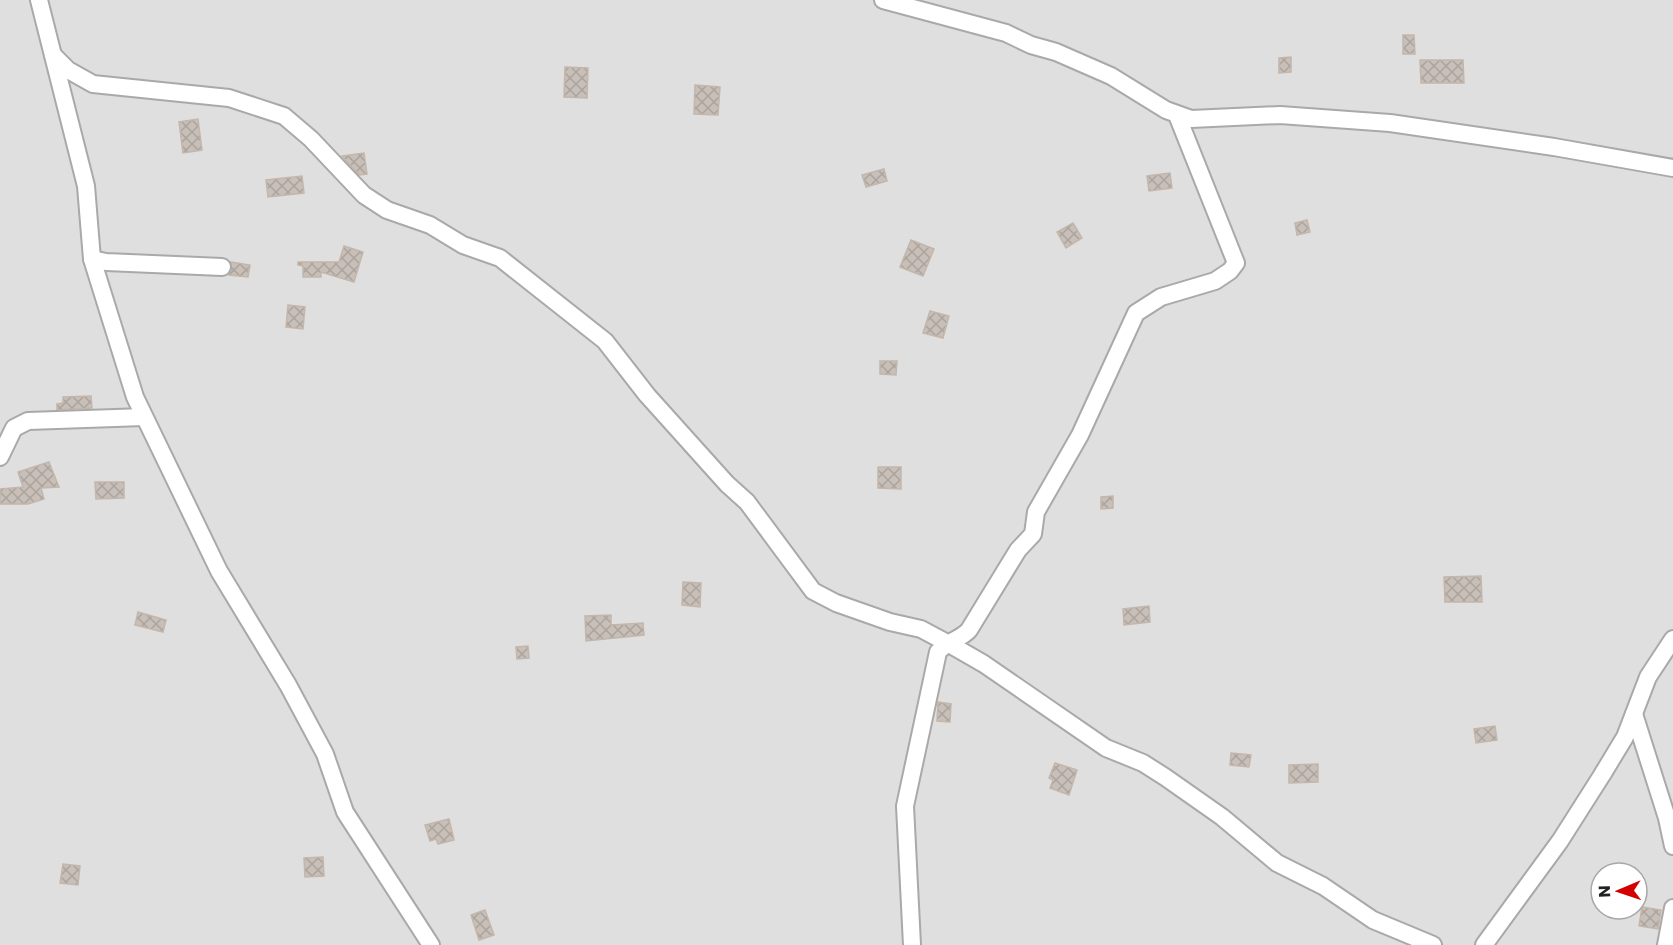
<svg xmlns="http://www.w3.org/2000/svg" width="1673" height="945" viewBox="0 0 1673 945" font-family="Poppins,sans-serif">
<defs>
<pattern id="building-cross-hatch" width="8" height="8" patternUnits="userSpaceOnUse" patternTransform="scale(1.5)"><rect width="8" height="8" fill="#c7bfb8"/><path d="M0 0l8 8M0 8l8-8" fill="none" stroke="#aba49e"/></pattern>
</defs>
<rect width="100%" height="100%" fill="#f2efe9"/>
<path fill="#e0dfdf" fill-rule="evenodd" d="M 0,0 L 1673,0 L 1673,945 L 0,945 ZM 1601,873 L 1637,873 L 1637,909 L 1601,909 Z"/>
<g fill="url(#building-cross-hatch)" stroke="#c4b6ab" stroke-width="1.5">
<polygon points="1403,35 1414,35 1415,54 1403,54"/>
<polygon points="1291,57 1291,72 1279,73 1279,58"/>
<polygon points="1420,60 1463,60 1464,83 1421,83"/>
<polygon points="565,67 588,68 587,98 564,97"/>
<polygon points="695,85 720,87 718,115 694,114"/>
<polygon points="198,119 202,150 183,153 179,122"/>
<polygon points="364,153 367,174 359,175 342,156"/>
<polygon points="884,169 887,181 866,187 862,175"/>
<polygon points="1170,173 1172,188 1149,191 1147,176"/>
<polygon points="302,176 304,193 268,197 266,180"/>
<polygon points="1307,220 1310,232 1297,235 1295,223"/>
<polygon points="1073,223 1082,238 1066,248 1057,232"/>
<polygon points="911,240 934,249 923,276 900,267"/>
<polygon points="344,246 363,252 354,282 321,272 321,277 303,277 303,266 298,265 298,262 339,262"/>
<polygon points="231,262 250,265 248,277 229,275"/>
<polygon points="288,305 305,307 303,329 286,327"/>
<polygon points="930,311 949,316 943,338 923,333"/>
<polygon points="880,361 897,361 896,375 880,374"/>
<polygon points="91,396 92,408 57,410 57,404 63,403 63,397"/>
<polygon points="49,462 59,487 41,488 44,499 28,504 0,504 0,489 23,487 18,472"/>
<polygon points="878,467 901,467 901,489 878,488"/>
<polygon points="95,482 124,482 124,498 96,499"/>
<polygon points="1113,496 1113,508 1101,509 1101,497"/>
<polygon points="1481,576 1482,602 1445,602 1444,577"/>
<polygon points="683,582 701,583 700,607 682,605"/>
<polygon points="1149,606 1150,622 1124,625 1123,609"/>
<polygon points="138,612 166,620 163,632 135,625"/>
<polygon points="611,615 611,625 643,623 644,635 586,641 585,616"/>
<polygon points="528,646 529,658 517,659 516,647"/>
<polygon points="938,702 951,704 950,722 937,721"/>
<polygon points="1495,726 1497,740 1476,743 1474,729"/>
<polygon points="1231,753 1251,755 1249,767 1230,765"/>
<polygon points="1055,763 1077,770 1069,795 1050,788 1053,780 1049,778"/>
<polygon points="1318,764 1318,782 1289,783 1289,765"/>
<polygon points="449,819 454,840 438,844 436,839 430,841 425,825"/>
<polygon points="323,857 324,876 305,877 304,858"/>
<polygon points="63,864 80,866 78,885 60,883"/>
<polygon points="1642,907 1661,910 1658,929 1639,926"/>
<polygon points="485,910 494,935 479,940 471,915"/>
</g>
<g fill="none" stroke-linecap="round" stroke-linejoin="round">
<g stroke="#a9a9a9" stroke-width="20">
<g id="minor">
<polyline points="39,0 86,186 92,259 135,397 219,571 288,685 325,754 345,812 431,945"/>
<polyline points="883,0 1006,33 1031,45 1056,52 1111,76 1166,110 1191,119 1280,115 1390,123 1554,147 1673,168"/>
<polyline points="53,55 68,70 93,84 229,98 284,116 311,139 364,195 387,210 430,225 463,245 500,258 605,341 647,395 727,484 747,502 813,591 836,603 890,622 921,629 951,645 984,664 1106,748 1143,763 1165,777 1222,817 1277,863 1323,886 1373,920 1433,945"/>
<polyline points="92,259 106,262 222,267"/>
<polyline points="0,457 14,428 28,421 144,417"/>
<polyline points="1634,714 1667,818 1673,846"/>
<path d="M 912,945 L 905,806 L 938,652 C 946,642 960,640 969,630 L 1018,550 L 1033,534 L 1036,512 L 1080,435 L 1136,313 L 1161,297 L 1215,281 L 1230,271 L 1236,263 L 1177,115"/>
<polyline points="1484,945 1560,841 1602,775 1625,737 1648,677 1673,639"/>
<polyline points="1666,945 1673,908"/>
</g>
</g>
<use href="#minor" stroke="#fff" stroke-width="16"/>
</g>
<g transform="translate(1619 891) rotate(268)"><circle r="28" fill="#ffffff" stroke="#a7a7a7" stroke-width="1.5"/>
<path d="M0-4.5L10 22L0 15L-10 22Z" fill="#d40000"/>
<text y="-9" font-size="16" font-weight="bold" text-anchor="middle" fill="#222222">N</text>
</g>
</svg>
